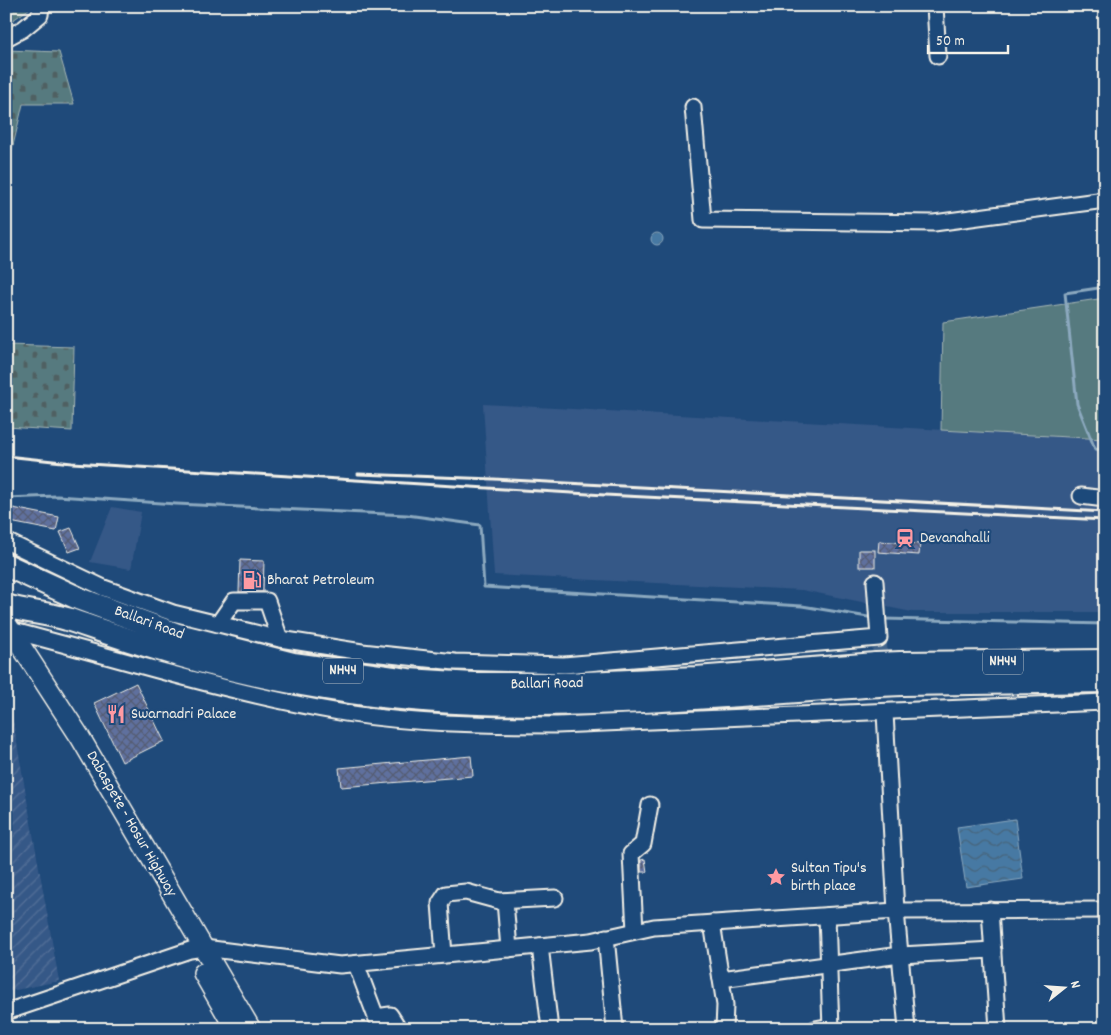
<svg xmlns="http://www.w3.org/2000/svg" width="1111" height="1035" viewBox="0 0 1111 1035" font-family="Dekko,sans-serif">
<defs>
<pattern id="industrial-furrows" width="10" height="10" patternUnits="userSpaceOnUse" patternTransform="scale(1.25)"><rect width="10" height="10" fill="#365887"/><path d="M-1 1l2-2M0 10L10 0M9 11l2-2" fill="none" stroke="#547098"/></pattern>
<pattern id="cemetery-stones" width="16" height="16" patternUnits="userSpaceOnUse" patternTransform="scale(1.25)"><rect width="16" height="16" fill="#577a7f"/><path d="M2 7V4a2 2 0 0 1 4 0v3zM10 15v-3a2 2 0 0 1 4 0v3z" fill="#506162"/></pattern>
<pattern id="water-waves" width="16" height="10" patternUnits="userSpaceOnUse" patternTransform="scale(1.25)"><rect width="16" height="10" fill="#4679a3"/><path d="M0 5q4-4 8 0t8 0" fill="none" stroke="#476379"/></pattern>
<pattern id="building-cross-hatch" width="8" height="8" patternUnits="userSpaceOnUse" patternTransform="scale(1.25)"><rect width="8" height="8" fill="#5f709e"/><path d="M0 0l8 8M0 8l8-8" fill="none" stroke="#545c72"/></pattern>
</defs>
<rect width="100%" height="100%" fill="#1f4a7a"/>
<filter id="ink" filterUnits="userSpaceOnUse"><feTurbulence type="fractalNoise" baseFrequency=".02" numOctaves="2"/><feDisplacementMap in="SourceGraphic" scale="10" xChannelSelector="R" yChannelSelector="G"/><feConvolveMatrix kernelMatrix="1 2 1 2 8 2 1 2 1" color-interpolation-filters="sRGB"/></filter>
<g filter="url(#ink)">
<g fill="#365887">
<polygon points="483,404 1105,439 1105,612 912,612 802,590 494,575"/>
<polygon points="112,507 141,512 131,569 90,562"/>
</g>
<polygon fill="url(#industrial-furrows)" points="6,703 12,715 59,981 6,992"/>
<g fill="#577a7f" stroke="#a6b6b4">
<polygon points="6,6 33,6 6,25"/>
<polygon points="1105,298 1105,439 941,430 943,322"/>
</g>
<g fill="url(#cemetery-stones)" stroke="#a6b6b4">
<polygon points="6,50 59,52 74,104 23,104 9,162 6,162"/>
<polygon points="6,345 74,347 72,431 6,427"/>
</g>
<g fill="url(#water-waves)" stroke="#8ca9bf">
<circle cx="657" cy="239" r="6"/>
<polygon points="1015,819 1023,879 966,887 957,827"/>
</g>
<g fill="none" stroke-linecap="round" stroke-linejoin="round">
<g stroke="#8ca9bf" stroke-width="3">
<polyline points="1105,287 1065,293 1077,404 1095,449 1105,450"/>
<polyline points="6,498 57,496 176,504 407,515 480,525 484,587 802,606 874,618"/>
<polyline points="883,619 1105,624"/>
</g>
</g>
<g fill="url(#building-cross-hatch)" stroke="#f4f1e8">
<polygon points="13,508 59,517 56,531 10,522"/>
<polygon points="71,528 80,548 69,552 60,532"/>
<polygon points="879,541 920,544 919,555 878,552"/>
<rect x="859" y="550" width="16" height="17"/>
<polygon points="240,560 264,561 263,592 239,592"/>
<polygon points="136,683 164,741 122,762 94,703"/>
<polygon points="471,756 473,776 341,787 339,768"/>
<polygon points="645,859 647,872 641,872 641,860"/>
</g>
<g fill="none" stroke-linecap="round" stroke-linejoin="round">
<polyline stroke="#3f638a" stroke-width="15" stroke-dasharray="15 8" stroke-linecap="butt" points="879,638 885,713"/>
<g stroke="#f4f1e8" stroke-width="19">
<g id="minor">
<polyline points="935,6 938,56"/>
<polyline points="6,38 23,29 40,15 41,6"/>
<polyline points="693,107 703,220 934,223 1105,200"/>
<polyline points="1081,496 1105,499"/>
<polyline points="6,541 104,588 173,613 280,639 362,652 455,662 564,665 879,638 875,582"/>
<polyline points="218,624 234,601 267,601 280,639"/>
<path d="M 6,629 C 119,658 230,694 345,713 C 415,724 486,725 557,725 L 1105,702"/>
<polyline points="885,713 896,911 907,1029"/>
<polyline points="505,901 509,949"/>
<polyline points="990,910 998,1029"/>
<polyline points="827,916 831,1029"/>
<polyline points="712,923 725,1005 724,1029"/>
<polyline points="635,931 631,854 643,844 650,805"/>
<polyline points="606,937 615,1029"/>
<polyline points="540,946 550,1029"/>
<polyline points="444,955 440,903 446,894 466,892 499,901 555,898"/>
<polyline points="356,964 376,1017 390,1015 399,1029"/>
<polyline points="721,979 900,955 993,950"/>
<polyline points="6,1012 190,950 204,948 340,965 591,941 654,927 896,911 1105,910"/>
<polyline points="815,1029 831,1026"/>
</g>
</g>
<g stroke="#f4f1e8" stroke-width="22">
<g id="major">
<polyline points="6,623 80,737 251,1029"/>
<polyline points="203,973 235,1029"/>
</g>
</g>
<g stroke="#f4f1e8" stroke-width="26">
<g id="highway">
<polyline points="6,565 80,599 178,635 293,664 408,680 473,684 564,684 696,678 876,664"/>
<path d="M 6,606 C 26,612 47,613 67,619 C 91,627 115,636 139,643 C 207,665 280,682 351,692 C 526,717 704,697 879,685"/>
<polyline points="901,663 1105,661"/>
<polyline points="902,684 1105,681"/>
</g>
</g>
<use href="#minor" stroke="#1f4a7a" stroke-width="15"/>
<use href="#major" stroke="#1f4a7a" stroke-width="19"/>
<use href="#highway" stroke="#1f4a7a" stroke-width="22"/>
<g stroke="#f4f1e8" stroke-width="3">
<polyline points="6,456 72,463 605,495 1105,520"/>
<polyline points="358,474 494,479 1105,512"/>
</g>
<g stroke="#f4f1e8" stroke-width="26" stroke-linecap="butt">
<g id="highway-bridge">
<polyline points="876,664 901,663"/>
<polyline points="879,685 902,684"/>
</g>
</g>
<use href="#highway-bridge" stroke="#1f4a7a" stroke-width="22"/>
</g>
</g>
<defs>
<g id="station-bare" transform="scale(1.5)"><path d="M-3-6H3Q5-6 5-4V2Q5 4 3 4L4.5 6H3L1.5 4h-3L-3 6H-4.5L-3 4Q-5 4-5 2V-4Q-5-6-3-6ZM-3.5-4v3h7v-3ZM-3.5 1v1.5H-2V1ZM2 1v1.5H3.5V1Z" fill="#ff9aa2" stroke="#1f4a7a" stroke-width="2.5" paint-order="stroke"/></g>
<g id="fuel-bare" transform="scale(1.5)"><path d="M-5.5-6h7V0h2V4h1.3V-2.5L3-4.5l.8-.8L6-3V5H2.5V1h-1V6h-7ZM-4.2-4.7v3.2H.2V-4.7Z" fill="#ff9aa2" stroke="#1f4a7a" stroke-width="2.5" paint-order="stroke"/></g>
<g id="restaurant-bare" transform="scale(1.5)"><path d="M-5-6h1v4h1v-4h1v4h1v-4h1v5L-1.5 .5V6h-2V.5L-5-1ZM5-6V6H3V1.5H1.5Q1.5-4 5-6Z" fill="#ff9aa2" stroke="#1f4a7a" stroke-width="2.5" paint-order="stroke"/></g>
<g id="sight-bare" transform="scale(1.5)"><path d="M0-6L1.8-2.2L6-1.7L2.9 1.2L3.7 5.4L0 3.3L-3.7 5.4L-2.9 1.2L-6-1.7L-1.8-2.2Z" fill="#ff9aa2" stroke="#1f4a7a" stroke-width="2.5" paint-order="stroke"/></g>
</defs>
<g fill-rule="evenodd">
<use href="#station-bare" x="905" y="538"/>
<use href="#fuel-bare" x="252" y="580"/>
<use href="#restaurant-bare" x="116" y="714"/>
<use href="#sight-bare" x="776" y="877"/>
</g>
<g text-anchor="middle" dominant-baseline="central" stroke-width="4.5" stroke-linejoin="round" paint-order="stroke">
<g fill="#1f4a7a" stroke="#b4bfc7" stroke-width="1">
<rect x="983" y="649.5" width="40" height="25" rx="4"/>
<rect x="323" y="658.5" width="40" height="25" rx="4"/>
</g>
<g font-size="15" font-weight="bold" fill="#f4f1e8">
<text x="1003" y="662">NH44</text>
<text x="343" y="671">NH44</text>
</g>
<g font-size="16" fill="#f4f1e8" stroke="#1f4a7a" text-anchor="start">
<text x="920" y="538">Devanahalli</text>
<text x="267" y="580">Bharat Petroleum</text>
<text x="131" y="714">Swarnadri Palace</text>
<text x="791" y="868">Sultan Tipu's<tspan x="791" dy="18">birth place</tspan></text>
</g>
<g font-size="16" fill="#f4f1e8" stroke="#1f4a7a">
<text transform="translate(149 623) rotate(20)">Ballari Road</text>
<text transform="translate(547 684) rotate(-1)">Ballari Road</text>
<text transform="translate(131 824) rotate(60)">Dabaspete - Hosur Highway</text>
</g>
</g>
<rect width="1111" height="1035" fill="none" stroke="#1f4a7a" stroke-width="25"/>
<rect x="12" y="12" width="1086" height="1010" fill="none" stroke="#f4f1e8" stroke-width="2" filter="url(#ink)"/>
<g transform="translate(1064 988) rotate(73)" stroke="#1f4a7a" stroke-width="4" paint-order="stroke">
<path d="M0-4L9 19L0 12L-9 19Z" fill="#f4f1e8"/>
<text y="-8" font-size="14" font-weight="bold" text-anchor="middle" fill="#f4f1e8">N</text>
</g>
<path d="M928 45v8h80v-8" fill="none" stroke="#f4f1e8" stroke-width="2.5"/>
<text x="936" y="45" font-size="15" fill="#f4f1e8" stroke="#1f4a7a" stroke-width="4" paint-order="stroke">50 m</text>
</svg>
